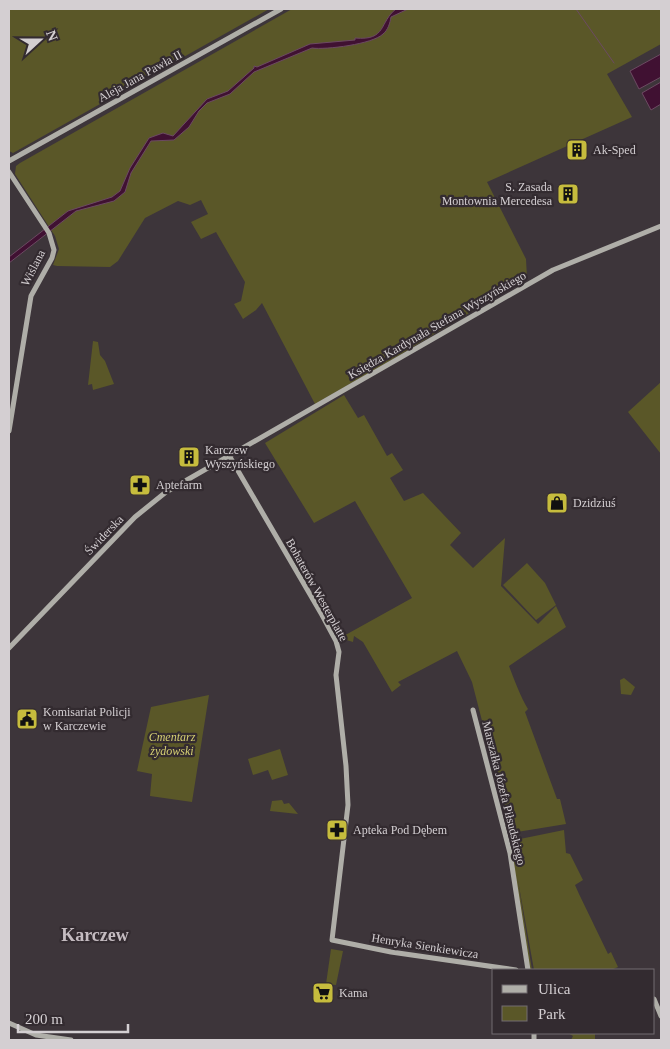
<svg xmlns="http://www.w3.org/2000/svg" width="670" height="1049" viewBox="0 0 670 1049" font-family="Georgia,serif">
<rect width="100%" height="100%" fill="#3d353a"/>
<g fill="#5a5728">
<polygon points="9,9 269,9 13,153 9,151"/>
<polygon points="292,9 661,9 661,44 607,74 632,117 487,182 526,259 527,278 393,359 315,404 262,303 256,310 243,319 234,304 241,301 245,282 216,232 201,239 191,222 208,214 201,200 190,205 178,201 145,218 118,261 110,267 57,266 53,265 59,249 55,236 15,174 16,166 20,163"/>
<polygon points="93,341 98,342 100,355 105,361 114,384 93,390 92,384 88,385"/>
<polygon points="661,382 661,454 628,412"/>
<path d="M 344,395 L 358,418 L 364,415 L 387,456 L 392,453 L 403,470 L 390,478 L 404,501 L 423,493 L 461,533 L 450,545 L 473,568 L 505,538 L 501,586 L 538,624 L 556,606 L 566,627 L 509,666 C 514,679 521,698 528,709 L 525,712 L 557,799 L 560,799 L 566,824 L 511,833 L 472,682 L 457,651 L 398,682 L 401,685 L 392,692 L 363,642 L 354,636 L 353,642 L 340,638 L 412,598 L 355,501 L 314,523 L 265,443 Z"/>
<polygon points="527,563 545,583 556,605 536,620 503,585"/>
<polygon points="624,678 635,687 631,695 621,694 620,680"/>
<polygon points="209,695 192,802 150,796 152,774 137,771 151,707"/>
<polygon points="280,749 288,775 272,780 268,770 253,775 248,759"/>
<polygon points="282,800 284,804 289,803 298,814 270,811 272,801"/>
<polygon points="564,830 566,853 570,854 583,880 575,885 579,894 608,954 611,952 618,967 611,970 534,970 517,875 532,970 530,970 513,860 512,843 515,840"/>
<polygon points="331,949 343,951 336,985 326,984"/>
<polygon points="568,1033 595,1033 595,1040 571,1040 573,1036"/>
</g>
<g fill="#401132" stroke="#6c4a62">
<path d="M 396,9 L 408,9 L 391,17 C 390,23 388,30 383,34 C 373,44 326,50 312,48 L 254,72 L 230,94 L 207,103 L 199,111 L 189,127 L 174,140 L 151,141 L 131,173 L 125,192 L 114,201 L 76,211 L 9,263 L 9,257 L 68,211 L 112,197 L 120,191 L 130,168 L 149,138 L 163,133 L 173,136 L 207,99 L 228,91 L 254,68 L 254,66 L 257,67 L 310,44 L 355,40 L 355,38 C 387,41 379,22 396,9 Z"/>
<polygon points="661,54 661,77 639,89 630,71"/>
<polygon points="661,82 661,104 651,110 642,93"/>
</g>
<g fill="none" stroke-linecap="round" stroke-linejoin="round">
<polyline stroke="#6c4a62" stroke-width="1" points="576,9 614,63"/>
<g stroke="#afaea8" stroke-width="5">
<polyline points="9,161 281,9"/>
<polyline points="9,172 49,233 54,250 52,258 31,296 9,431"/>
<polyline points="230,457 322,615 336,641 339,652 336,675 346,766 348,805 332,940 391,952 516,970"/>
<polyline points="9,648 135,517 166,492 553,270 661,226"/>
<polyline points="473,710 510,853 528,970"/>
<polyline points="654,999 661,1016"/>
<polyline points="9,1023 36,1035 71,1040"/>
<polyline points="534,1033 534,1040"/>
</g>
</g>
<defs>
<g id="building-square" transform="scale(1.125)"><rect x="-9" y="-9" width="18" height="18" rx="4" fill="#c6bc3d" stroke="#332b30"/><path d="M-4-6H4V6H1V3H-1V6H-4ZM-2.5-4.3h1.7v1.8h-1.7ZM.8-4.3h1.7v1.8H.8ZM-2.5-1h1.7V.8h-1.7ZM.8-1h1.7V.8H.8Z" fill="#111"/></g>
<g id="pharmacy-square" transform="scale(1.125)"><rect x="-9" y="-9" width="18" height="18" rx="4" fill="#c6bc3d" stroke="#332b30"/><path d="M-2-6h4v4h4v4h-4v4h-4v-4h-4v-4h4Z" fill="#111"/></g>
<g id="shop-square" transform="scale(1.125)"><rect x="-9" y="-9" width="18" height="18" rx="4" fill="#c6bc3d" stroke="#332b30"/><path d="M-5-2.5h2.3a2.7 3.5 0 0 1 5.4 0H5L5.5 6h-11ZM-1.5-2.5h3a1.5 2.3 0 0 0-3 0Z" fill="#111"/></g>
<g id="civic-square" transform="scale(1.125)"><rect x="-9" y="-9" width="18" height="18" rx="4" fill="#c6bc3d" stroke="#332b30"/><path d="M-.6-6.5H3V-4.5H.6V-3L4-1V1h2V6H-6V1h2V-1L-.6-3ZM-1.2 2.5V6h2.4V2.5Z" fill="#111"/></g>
<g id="supermarket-square" transform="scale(1.125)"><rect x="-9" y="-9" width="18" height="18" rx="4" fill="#c6bc3d" stroke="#332b30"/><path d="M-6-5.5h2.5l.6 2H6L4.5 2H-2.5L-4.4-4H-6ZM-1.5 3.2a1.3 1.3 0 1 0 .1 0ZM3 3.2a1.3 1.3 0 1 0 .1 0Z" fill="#111"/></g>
</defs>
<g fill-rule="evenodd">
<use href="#building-square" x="577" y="150"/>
<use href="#building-square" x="568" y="194"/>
<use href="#building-square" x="189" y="457"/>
<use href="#pharmacy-square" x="140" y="485"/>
<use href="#shop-square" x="557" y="503"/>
<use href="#civic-square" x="27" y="719"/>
<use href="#pharmacy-square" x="337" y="830"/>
<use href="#supermarket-square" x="323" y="993"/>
</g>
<g text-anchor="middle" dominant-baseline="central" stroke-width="4.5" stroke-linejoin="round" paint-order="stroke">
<g font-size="12" fill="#d4cfd2" stroke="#332b30">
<text transform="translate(140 76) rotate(-29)">Aleja Jana Pawła II</text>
<text transform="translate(33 268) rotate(-63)">Wiślana</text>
<text transform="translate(437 325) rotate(-30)">Księdza Kardynała Stefana Wyszyńskiego</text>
<text transform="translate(104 535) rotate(-46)">Świderska</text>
<text transform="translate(317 590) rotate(61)">Bohaterów Westerplatte</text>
<text transform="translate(504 793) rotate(76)">Marszałka Józefa Piłsudskiego</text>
<text transform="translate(425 946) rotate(9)">Henryka Sienkiewicza</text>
</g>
<g font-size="12" fill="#d4cfd2" stroke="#332b30" text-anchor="start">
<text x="593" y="150">Ak-Sped</text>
<text x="552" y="187" text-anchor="end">S. Zasada<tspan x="552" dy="14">Montownia Mercedesa</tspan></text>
<text x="205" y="450">Karczew<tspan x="205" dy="14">Wyszyńskiego</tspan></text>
<text x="156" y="485">Aptefarm</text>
<text x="573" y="503">Dzidziuś</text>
<text x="43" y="712">Komisariat Policji<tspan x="43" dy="14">w Karczewie</tspan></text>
<text x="353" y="830">Apteka Pod Dębem</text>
<text x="339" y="993">Kama</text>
</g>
<g font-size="12" font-style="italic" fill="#d6d073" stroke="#332b30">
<text x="172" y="737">Cmentarz<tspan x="172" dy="14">żydowski</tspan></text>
</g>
<g font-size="18" font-weight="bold" fill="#c4bbc0" stroke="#332b30">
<text x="95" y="935">Karczew</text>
</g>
</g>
<rect width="670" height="1049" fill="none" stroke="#d4cfd2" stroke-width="20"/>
<rect x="492" y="969" width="162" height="65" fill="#332b30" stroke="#736d71"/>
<rect x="502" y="985" width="25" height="8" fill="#afaea8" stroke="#736d71"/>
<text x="538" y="994" font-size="15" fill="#d4cfd2">Ulica</text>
<rect x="502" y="1006" width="25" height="15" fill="#5a5728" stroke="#736d71"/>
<text x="538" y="1019" font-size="15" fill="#d4cfd2">Park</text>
<g transform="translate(40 40) rotate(69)" stroke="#332b30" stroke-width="4" paint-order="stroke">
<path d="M0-4L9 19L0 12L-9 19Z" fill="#d4cfd2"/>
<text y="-8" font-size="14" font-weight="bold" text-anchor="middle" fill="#d4cfd2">N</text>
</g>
<path d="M18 1024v8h110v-8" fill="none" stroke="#d4cfd2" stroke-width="2.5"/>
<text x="25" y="1024" font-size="15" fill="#d4cfd2" stroke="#332b30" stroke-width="4" paint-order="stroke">200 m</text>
</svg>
